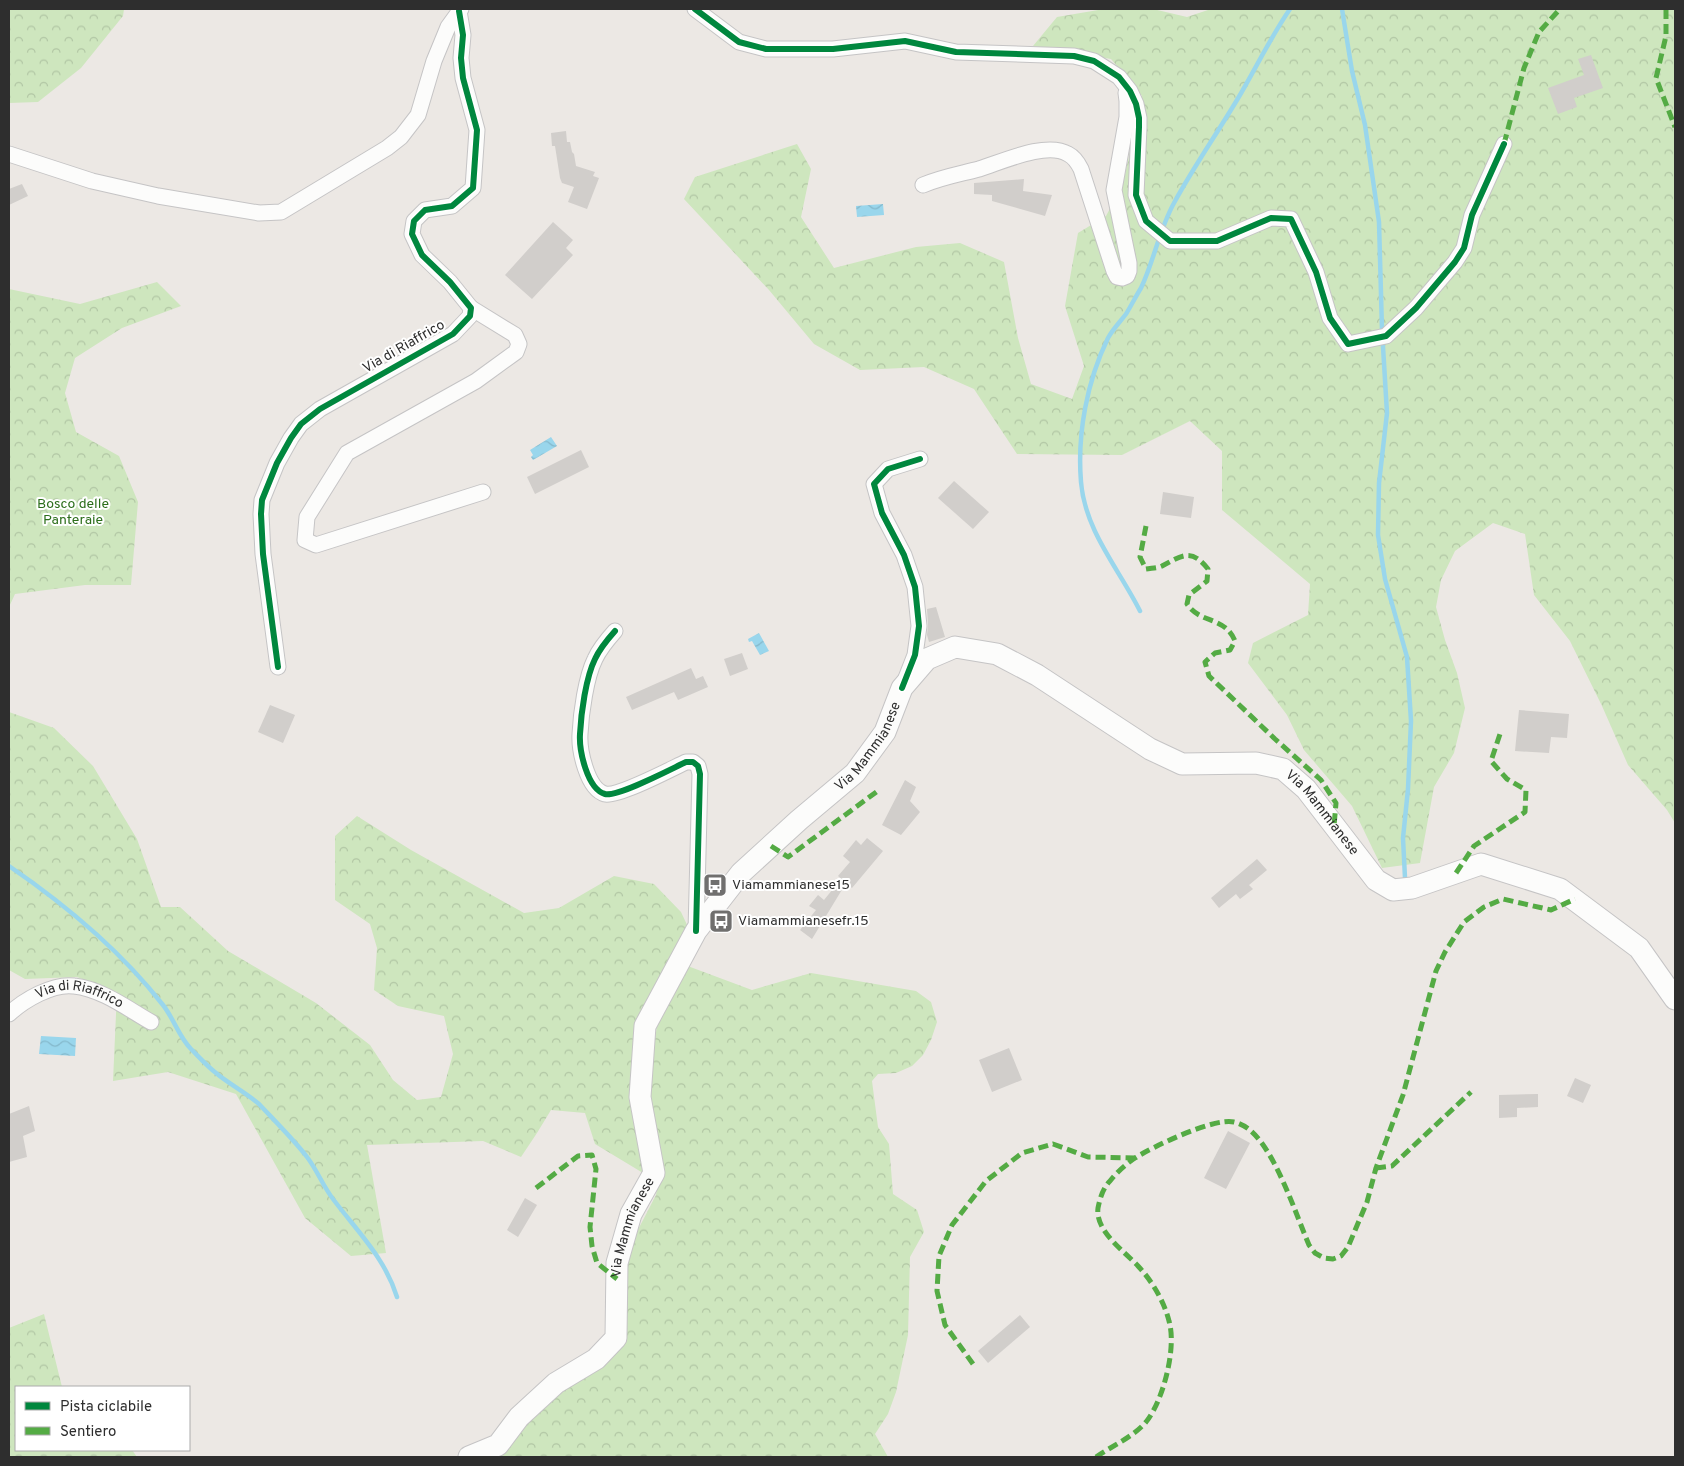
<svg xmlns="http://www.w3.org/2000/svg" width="1684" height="1466" viewBox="0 0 1684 1466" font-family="Overpass,sans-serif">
<defs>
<pattern id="forest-crowns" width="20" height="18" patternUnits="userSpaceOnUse" patternTransform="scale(1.25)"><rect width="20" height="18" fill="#cee6be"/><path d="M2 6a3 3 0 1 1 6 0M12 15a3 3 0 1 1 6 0" fill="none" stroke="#b1c6a4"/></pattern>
<pattern id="water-waves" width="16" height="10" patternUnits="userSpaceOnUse" patternTransform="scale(1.25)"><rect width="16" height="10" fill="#99d6ec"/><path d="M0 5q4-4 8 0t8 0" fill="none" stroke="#84b8cb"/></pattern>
</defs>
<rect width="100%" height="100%" fill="#ece8e4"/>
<g fill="url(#forest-crowns)">
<polygon points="9,9 124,9 123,16 81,68 38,102 9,103"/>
<polygon points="1104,9 1153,9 1187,17 1211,9 1675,9 1675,823 1667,810 1628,765 1602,706 1570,641 1534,595 1525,534 1493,523 1455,551 1441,580 1436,607 1445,640 1457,673 1465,708 1454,753 1434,787 1420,863 1382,868 1352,806 1304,750 1287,715 1248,663 1253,643 1308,615 1310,584 1222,510 1222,451 1190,421 1122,455 1017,454 974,389 924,367 860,370 814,344 769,290 684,199 695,177 797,144 811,169 801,217 834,268 916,247 960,243 1004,262 1018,338 1031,384 1072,399 1084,366 1065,306 1078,233 1106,216 1123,184 1142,96 1111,59 1033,46 1057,17"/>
<polygon points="157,282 181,306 122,328 75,358 65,393 76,432 119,456 138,502 131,585 85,585 15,594 9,607 9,289 80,304"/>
<polygon points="9,712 54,728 93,766 137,839 161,907 180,907 228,951 316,1003 370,1045 393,1080 417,1100 441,1097 453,1054 444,1016 398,1006 374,990 377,948 370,924 335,900 335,836 357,816 411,850 524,913 559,908 614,876 654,884 681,912 689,929 637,1032 643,1173 595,1144 585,1113 551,1110 537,1133 521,1157 483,1141 367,1145 386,1253 351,1256 305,1218 236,1094 168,1072 113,1081 117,992 77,977 25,979 9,970"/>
<polygon points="685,965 752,990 811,973 916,991 931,1002 937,1022 931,1040 923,1055 912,1066 896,1073 878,1074 872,1081 878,1127 889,1144 893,1194 917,1210 924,1232 910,1257 908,1335 896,1392 888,1414 875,1434 888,1457 491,1457 542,1403 607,1361 629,1247 656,1195 661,1158 648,1081 657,1026"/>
<polygon points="44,1314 62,1387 16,1387 16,1450 132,1450 137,1457 9,1457 9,1328"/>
</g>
<g fill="url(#water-waves)">
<polygon points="883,204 884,215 857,217 856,206"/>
<polygon points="551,437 557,446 533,460 531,457 533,455 530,450"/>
<polygon points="759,633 769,651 760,655 752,641 749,642 748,639"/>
<polygon points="41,1036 76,1038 75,1056 39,1054"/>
</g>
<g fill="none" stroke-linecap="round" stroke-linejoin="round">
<g stroke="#99d6ec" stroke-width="4.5">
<polyline points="1342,9 1352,71 1365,125 1379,222 1382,330 1387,413 1379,483 1378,535 1385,579 1407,657 1411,721 1408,789 1403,838 1405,878"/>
<path d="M 1140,611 C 1119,569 1085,531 1081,482 C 1077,434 1087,381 1108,338 C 1113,329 1120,322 1126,314 C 1131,306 1136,296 1141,288 C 1154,261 1159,230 1174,203 C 1193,168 1216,135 1237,100 C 1255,70 1270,38 1290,9"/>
<path d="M 9,866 C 66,905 120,950 163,1005 C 174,1019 179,1037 191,1049 C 199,1057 207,1066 216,1073 C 229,1084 245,1092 259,1104 C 273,1119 295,1141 307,1157 C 317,1170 323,1186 333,1199 C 357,1231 385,1258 397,1297"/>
</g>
</g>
<g fill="#d1cecb">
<polygon points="1591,55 1603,88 1574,98 1577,107 1558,114 1548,88 1584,75 1578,59"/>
<polygon points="566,131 567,142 570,142 572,152 574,154 576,166 595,172 593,176 599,178 587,209 568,202 574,187 562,183 560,178 555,146 552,146 551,133"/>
<polygon points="1024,179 1023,191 1052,195 1045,216 992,201 992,195 974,194 974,183"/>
<polygon points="22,184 28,196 9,205 9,189"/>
<polygon points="553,222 573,240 566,248 573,255 532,299 505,275"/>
<polygon points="581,450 589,467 535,494 527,477"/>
<polygon points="954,481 989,512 973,529 938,498"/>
<polygon points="1163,492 1194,497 1191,518 1160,514"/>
<polygon points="936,607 945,637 929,642 927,635 928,625 927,609"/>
<polygon points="742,653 748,669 730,676 724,659"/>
<polygon points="691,668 696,679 703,676 708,687 678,700 674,692 632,710 626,697"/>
<polygon points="270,705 295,715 283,743 258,732"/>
<polygon points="1519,710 1569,714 1567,738 1551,737 1549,753 1515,751"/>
<polygon points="905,780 916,787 910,801 920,812 901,835 882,825"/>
<polygon points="867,838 883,851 852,888 838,876 850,862 843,856 856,840 861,845"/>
<polygon points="1257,859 1267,870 1249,885 1253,889 1240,899 1236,894 1219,908 1211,898"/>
<polygon points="837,884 843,888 812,939 800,930 816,910 809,906 818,895 824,900"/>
<polygon points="1009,1048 1022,1080 992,1092 979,1060"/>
<polygon points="1575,1078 1591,1085 1583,1103 1567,1096"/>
<polygon points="1538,1094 1538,1107 1517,1108 1517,1117 1499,1118 1499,1095"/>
<polygon points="29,1106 35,1131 23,1136 27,1157 9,1162 9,1114"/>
<polygon points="1228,1131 1250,1143 1226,1189 1204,1178"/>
<polygon points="525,1198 537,1205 518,1237 507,1230"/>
<polygon points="1020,1315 1030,1327 988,1363 978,1351"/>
</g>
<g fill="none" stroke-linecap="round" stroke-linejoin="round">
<g stroke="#c5c4c5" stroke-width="17">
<g id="street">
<polyline points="695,9 739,42 766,49 833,49 905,41 956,52 1074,56 1094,61 1119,77 1130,91 1136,104 1139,118 1139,127 1136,195 1146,221 1170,241 1217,241 1271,218 1291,219 1316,272 1330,318 1348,344 1386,336 1416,308 1455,262 1464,248 1472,215 1504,144"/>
<polyline points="9,154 92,181 158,196 259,213 281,212 387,148 401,137 418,115 434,61 448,27 461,9"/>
<path d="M 923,185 C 942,177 960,174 979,169 C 1002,162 1046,141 1068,154 C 1074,157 1078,163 1081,169 L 1114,271 L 1117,277 L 1122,278 L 1127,276 L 1129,271 L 1129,263 L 1114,190 L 1127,117 L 1127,101 L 1126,93"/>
<polyline points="471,308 515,335 519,344 516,352 476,381 347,453 307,517 305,540 316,545 483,492"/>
<path d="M 615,631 C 607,640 600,648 595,659 C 586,677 581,713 580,734 C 579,750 587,789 605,794 C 618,797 671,769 686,762 L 693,762 L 698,766 L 700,774 L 696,931"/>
<polyline points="278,667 263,554 261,514 262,500 277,463 291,438 301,424 320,409 453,334 470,316 471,308 450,282 422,255 412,234 414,221 425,210 452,206 473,188 477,130 463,78 461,58 463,35 459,11"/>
<polyline points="906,678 915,655 919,626 915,587 904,555 882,513 874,484 888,469 920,459"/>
<path id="s1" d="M 9,1014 C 24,1000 53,983 74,986 C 102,989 128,1009 151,1022"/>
</g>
</g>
<g stroke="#c5c4c5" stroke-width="23">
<g id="secondary">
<path id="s2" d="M 469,1457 L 498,1445 L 519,1417 L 556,1383 L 596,1359 L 616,1338 L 617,1263 L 631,1214 L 654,1173 L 640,1097 L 645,1026 L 696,931 L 741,873 L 799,820 L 855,773 L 885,732 L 902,688 L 927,659 L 955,647 L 997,654 L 1037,675 L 1150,749 L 1182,764 L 1256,763 L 1283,769 L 1306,789 L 1376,880 L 1393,890 L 1412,888 L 1481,864 L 1560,889 L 1639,948 L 1675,999"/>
</g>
</g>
<use href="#street" stroke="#fcfcfb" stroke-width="15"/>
<use href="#secondary" stroke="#fcfcfb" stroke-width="21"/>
<g stroke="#54ab44" stroke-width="5" stroke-dasharray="10 5" stroke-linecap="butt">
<polyline points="1666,9 1666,36 1656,78 1675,127"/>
<polyline points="1504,144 1524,68 1539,32 1560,9"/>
<path d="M 1146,526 L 1140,557 L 1146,569 C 1152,568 1158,568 1162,566 C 1183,555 1191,548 1208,569 L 1207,581 L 1189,595 L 1187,604 C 1200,624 1225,616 1235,641 L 1230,650 L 1215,653 L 1205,662 L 1209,676 L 1275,739 L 1321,780 L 1336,803 L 1334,826"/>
<polyline points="771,846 788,857 879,790"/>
<polyline points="1456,873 1474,846 1525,812 1526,790 1507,779 1491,761 1500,734"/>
<polyline points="1376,1168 1392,1166 1471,1092"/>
<polyline points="536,1188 578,1156 592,1155 596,1169 590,1227 592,1246 597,1263 617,1279"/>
<polyline points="973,1364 945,1325 937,1291 939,1256 952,1225 986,1181 1022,1153 1053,1144 1088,1157 1135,1158"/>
<path d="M 1096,1457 C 1112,1446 1133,1437 1146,1422 C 1163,1401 1177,1348 1169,1321 C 1164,1301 1152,1281 1138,1266 C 1124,1251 1095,1231 1098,1208 C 1100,1198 1103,1188 1110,1181 C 1117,1172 1126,1164 1135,1158 C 1152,1147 1215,1117 1234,1122 C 1239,1123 1247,1127 1251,1131 C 1276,1153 1295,1212 1309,1245 L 1315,1253 L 1324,1258 L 1333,1259 L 1341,1256 L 1348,1247 L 1367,1202 L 1376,1168 L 1403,1095 L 1436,971 L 1445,952 L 1464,922 L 1484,907 L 1503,899 L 1551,910 L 1575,899"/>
</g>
<g stroke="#fff" stroke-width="9">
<g id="cycleway">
<polyline points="695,9 739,42 766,49 833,49 905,41 956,52 1074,56 1094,61 1119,77 1130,91 1136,104 1139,118 1139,127 1136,195 1146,221 1170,241 1217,241 1271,218 1291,219 1316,272 1330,318 1348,344 1386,336 1416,308 1455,262 1464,248 1472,215 1504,144"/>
<path d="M 615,631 C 607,640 600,648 595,659 C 586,677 581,713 580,734 C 579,750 587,789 605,794 C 618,797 671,769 686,762 L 693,762 L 698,766 L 700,774 L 696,931"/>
<polyline points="278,667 263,554 261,514 262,500 277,463 291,438 301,424 320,409 453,334 470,316 471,308 450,282 422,255 412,234 414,221 425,210 452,206 473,188 477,130 463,78 461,58 463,35 459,11"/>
<polyline points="902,688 915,655 919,626 915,587 904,555 882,513 874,484 888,469 920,459"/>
</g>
</g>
<use href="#cycleway" stroke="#00873e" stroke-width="6"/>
</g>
<defs>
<g id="bus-square" transform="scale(1.25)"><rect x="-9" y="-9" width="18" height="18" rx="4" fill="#706f6e" stroke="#fff"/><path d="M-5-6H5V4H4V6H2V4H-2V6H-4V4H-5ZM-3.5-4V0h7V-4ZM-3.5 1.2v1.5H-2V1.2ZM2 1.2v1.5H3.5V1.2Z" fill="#fff"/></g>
</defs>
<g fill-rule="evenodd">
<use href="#bus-square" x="715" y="885"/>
<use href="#bus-square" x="721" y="921"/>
</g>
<g text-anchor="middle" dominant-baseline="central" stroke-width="4" stroke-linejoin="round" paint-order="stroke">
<g font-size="14" fill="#2e2e2e" stroke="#fff">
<text transform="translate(404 347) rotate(-30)">Via di Riaffrico</text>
<text stroke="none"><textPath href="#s2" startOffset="876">Via Mammianese</textPath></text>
<text stroke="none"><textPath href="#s2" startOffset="1432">Via Mammianese</textPath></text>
<text stroke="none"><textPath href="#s1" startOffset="79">Via di Riaffrico</textPath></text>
<text stroke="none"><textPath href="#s2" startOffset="306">Via Mammianese</textPath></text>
</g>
<g font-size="14" fill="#2c6e1b" stroke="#fff">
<text x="73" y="504">Bosco delle<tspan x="73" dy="16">Panteraie</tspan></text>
</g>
<g font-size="14" fill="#2e2e2e" stroke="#fff" text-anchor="start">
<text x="732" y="885">Viamammianese15</text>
<text x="738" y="921">Viamammianesefr.15</text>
</g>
</g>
<rect width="1684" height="1466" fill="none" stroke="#2e2e2e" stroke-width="20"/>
<rect x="15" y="1386" width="175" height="65" fill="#ffffff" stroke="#ababab"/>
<rect x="25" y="1402" width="25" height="8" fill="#00873e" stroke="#ababab"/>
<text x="60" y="1411" font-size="15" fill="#2e2e2e">Pista ciclabile</text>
<rect x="25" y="1427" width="25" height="8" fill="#54ab44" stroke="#ababab"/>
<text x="60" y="1436" font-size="15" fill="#2e2e2e">Sentiero</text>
</svg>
